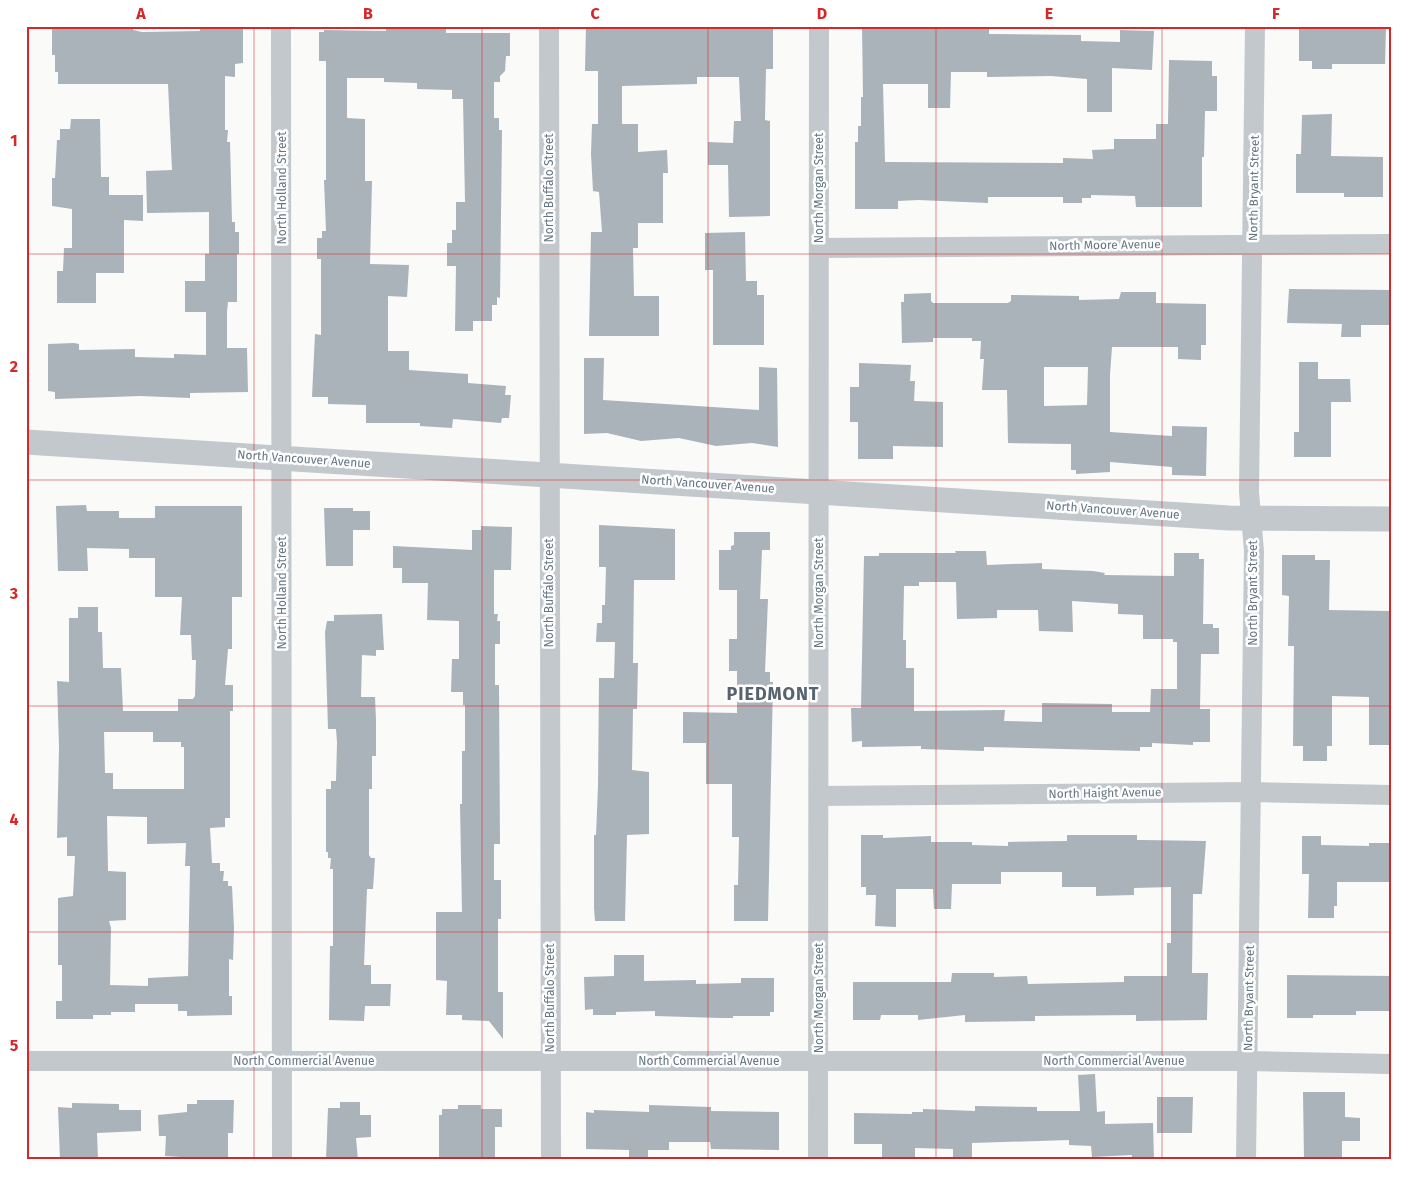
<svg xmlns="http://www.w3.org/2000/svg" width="1417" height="1186" viewBox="0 0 1417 1186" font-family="'Fira Sans',sans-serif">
<rect width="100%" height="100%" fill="#fafaf8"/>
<g fill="#aab3b9" fill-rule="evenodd">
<polygon points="52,26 133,26 133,30 142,32 200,31 200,29 209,29 209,26 243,26 243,63 235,64 235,77 225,76 225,130 228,130 227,142 230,142 232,222 235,222 235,232 239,232 239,254 237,254 237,302 228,302 227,312 227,348 247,348 248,392 190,393 190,398 140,396 55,399 55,392 48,391 48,344 74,343 79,344 79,350 135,349 135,357 174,358 174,354 206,355 206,312 185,312 185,281 205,281 205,254 209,254 209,212 147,213 146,171 172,170 168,84 58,84 58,72 55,72 55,55 52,55"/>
<polygon points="414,26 446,26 446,33 510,33 510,56 506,56 505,71 500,76 500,82 494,82 494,118 499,118 499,130 502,130 500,298 497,297 497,305 492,305 492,321 473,321 473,331 455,331 456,266 447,266 447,243 452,243 452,230 456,230 456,202 465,202 463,99 452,99 452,90 417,89 417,83 384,82 384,78 347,78 347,118 365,119 365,181 372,181 370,264 409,265 407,297 388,296 388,351 409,351 409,370 468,374 468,383 506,386 505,395 511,395 509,418 502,418 501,423 453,419 452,428 420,426 420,423 366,423 366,405 328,404 328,397 312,397 315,334 321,335 321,259 317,259 317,238 322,238 322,231 326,231 324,180 326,180 326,61 319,61 319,32 324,32 324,30 386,31 386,28 414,28"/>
<polygon points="586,26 765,26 765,28 773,28 773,69 766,69 765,120 770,121 770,216 729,217 728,165 708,165 708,142 733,143 734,121 741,121 739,77 697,77 697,84 622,86 622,124 638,124 638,152 667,150 668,173 663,173 663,223 638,223 638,248 633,248 634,296 659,296 659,336 589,336 591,232 602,232 599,192 593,191 591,154 592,124 598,124 598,71 585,71"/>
<polygon points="862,26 981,26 981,28 989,28 989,34 1081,35 1081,41 1120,42 1120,30 1154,31 1152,70 1112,68 1112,112 1087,112 1087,79 1051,76 987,77 987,72 951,72 950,108 928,108 928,84 883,84 885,162 1063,163 1063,158 1093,159 1092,150 1114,149 1114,139 1156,139 1156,124 1168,124 1169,60 1212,61 1212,76 1217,76 1217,111 1205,111 1204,157 1202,157 1202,207 1136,207 1135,196 1091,195 1091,198 1082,198 1082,203 1063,203 1063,197 988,197 988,203 918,200 898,201 898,209 855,209 855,142 858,142 858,126 861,126 861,97 863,97"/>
<polygon points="1299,26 1386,27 1385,64 1332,64 1332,69 1312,69 1312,61 1299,61"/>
<polygon points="1332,114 1331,156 1383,157 1383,197 1344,197 1344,193 1296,193 1296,154 1301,154 1302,115"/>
<polygon points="71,119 100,119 101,177 109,177 109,195 143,195 143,221 124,220 124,273 96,273 96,303 57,303 57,271 63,271 64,248 72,248 72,209 52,206 52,178 55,178 57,140 60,140 60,129 70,129"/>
<polygon points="745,232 746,281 757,281 757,295 764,295 764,345 713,345 713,270 705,270 705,233"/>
<polygon points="1289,289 1391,290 1391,325 1361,325 1361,337 1341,337 1342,324 1287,323"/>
<path d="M 1121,292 L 1156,292 L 1156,303 L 1206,304 L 1206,345 L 1201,345 L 1201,360 L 1178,359 L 1178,347 L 1112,347 L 1110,375 L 1110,432 L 1172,436 L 1172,426 L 1207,427 L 1206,476 L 1172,475 L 1172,467 L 1110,462 L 1110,472 L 1076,474 L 1076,470 L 1071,470 L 1071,444 L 1008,443 L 1007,390 L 982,390 L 984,359 L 980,359 L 981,341 L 972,341 L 972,338 L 933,338 L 933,342 L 902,343 L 901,302 L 904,302 L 904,294 L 931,293 L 931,301 L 933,303 L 1008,303 L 1011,301 L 1011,295 L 1079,296 L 1079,300 L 1119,299 ZM 1044,367 L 1088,367 L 1087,405 L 1044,406 Z"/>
<polygon points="584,358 604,358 603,400 759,410 759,367 777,368 778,447 752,443 716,446 679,438 641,441 607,433 584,434"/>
<polygon points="1299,362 1318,362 1318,379 1350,379 1351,402 1331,402 1331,457 1294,457 1294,432 1299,432"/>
<polygon points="859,363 911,365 910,381 915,381 914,401 943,402 943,447 893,446 893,459 858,459 858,422 850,422 850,387 859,387"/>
<path d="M 86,505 L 87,511 L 119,511 L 119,518 L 155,518 L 155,506 L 242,506 L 242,597 L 232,597 L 232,649 L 228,649 L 225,685 L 233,685 L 233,711 L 230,711 L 230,818 L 225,818 L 225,827 L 210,828 L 212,863 L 220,863 L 220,871 L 224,871 L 223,881 L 228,881 L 228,886 L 232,886 L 234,928 L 233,960 L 229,959 L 229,996 L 232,996 L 232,1015 L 187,1016 L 187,1011 L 178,1011 L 178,1004 L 135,1004 L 135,1012 L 111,1012 L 111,1015 L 93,1015 L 93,1019 L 56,1019 L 56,1001 L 62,1001 L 62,965 L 58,965 L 58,898 L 73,896 L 75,856 L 67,856 L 67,837 L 57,838 L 59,747 L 57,681 L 69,682 L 69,618 L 78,618 L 78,607 L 98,607 L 98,632 L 102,632 L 103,668 L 121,668 L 123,711 L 178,711 L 178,699 L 193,699 L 195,696 L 196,660 L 192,660 L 191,635 L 180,635 L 182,597 L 155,597 L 155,558 L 129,558 L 129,549 L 87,548 L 88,571 L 58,571 L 56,506 ZM 104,732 L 153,732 L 153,742 L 181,742 L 181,747 L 184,747 L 184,789 L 113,789 L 113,773 L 105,773 ZM 107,816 L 147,817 L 147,844 L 186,843 L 185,866 L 190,866 L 188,976 L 148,978 L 148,986 L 110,985 L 111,928 L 109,921 L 126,920 L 126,872 L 108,871 Z"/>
<polygon points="324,508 353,508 353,511 370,511 370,530 353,530 353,566 326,566"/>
<polygon points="599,525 675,529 675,580 634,580 633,663 638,663 637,709 633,709 632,770 649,772 649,834 627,835 625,921 595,921 594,908 594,835 596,835 598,786 599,678 614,678 615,642 596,642 597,623 602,623 602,605 605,605 606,567 599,567"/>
<polygon points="481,526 512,527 511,570 494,570 494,614 498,614 497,621 500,621 500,644 495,644 495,685 499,685 500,844 494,844 494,880 501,880 501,919 498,919 498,992 503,992 503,1039 489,1021 462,1020 462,1015 446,1015 447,981 436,980 436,912 462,912 460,804 462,804 462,751 465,751 465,705 463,705 463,692 451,692 452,659 459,659 459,621 427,620 428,583 402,583 402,568 393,568 393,546 472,550 472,530 481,530"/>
<polygon points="734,532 770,532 770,550 762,550 760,599 768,599 765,672 770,672 770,682 773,682 768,921 734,921 734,885 738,885 739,837 732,837 732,784 706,784 706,743 683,743 683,712 737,713 737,671 729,671 729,639 737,639 737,590 719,590 719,550 731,550 731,546 734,545"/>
<path d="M 955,551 L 986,551 L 987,565 L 1042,563 L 1042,569 L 1093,571 L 1105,573 L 1104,575 L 1174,576 L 1174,553 L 1199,553 L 1199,559 L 1204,559 L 1203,624 L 1213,624 L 1213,628 L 1219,628 L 1219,654 L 1201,654 L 1200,709 L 1210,709 L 1210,742 L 1193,742 L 1193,745 L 1152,743 L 1152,747 L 1140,747 L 1140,751 L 984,747 L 984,751 L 921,749 L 921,746 L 862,747 L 862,741 L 852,742 L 851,708 L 861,708 L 864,556 L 879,556 L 879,553 L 956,553 ZM 919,582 L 956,582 L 957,619 L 997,618 L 997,610 L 1038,610 L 1039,631 L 1073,632 L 1072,601 L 1118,604 L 1118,614 L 1143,615 L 1143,639 L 1173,639 L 1173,642 L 1177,642 L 1177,689 L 1151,689 L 1150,712 L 1112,712 L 1112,704 L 1042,703 L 1042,722 L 1004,721 L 1005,710 L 914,711 L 914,668 L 906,668 L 906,640 L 903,640 L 904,586 L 919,586 Z"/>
<polygon points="1282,555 1315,555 1315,560 1330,560 1329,610 1390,611 1391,745 1369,745 1369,697 1332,696 1332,746 1327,746 1327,761 1303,761 1303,746 1293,746 1294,646 1288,646 1289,596 1282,595"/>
<polygon points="382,614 384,650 376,650 376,656 362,655 361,697 375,697 376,720 376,756 372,756 372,789 369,789 369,855 371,858 375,858 373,889 367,889 364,965 371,965 371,984 391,984 390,1006 365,1006 364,1021 329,1020 330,946 333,946 333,869 330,869 331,858 328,858 328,852 326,852 326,789 331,789 331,781 336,781 337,743 336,729 328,729 325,632 327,621 334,621 334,615"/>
<polygon points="861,835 883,835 883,838 931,836 931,842 972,842 972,845 1008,846 1008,842 1067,841 1067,835 1137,835 1137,840 1143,840 1206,841 1202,894 1193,894 1192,973 1208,973 1207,1020 1136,1021 1136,1015 1035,1016 1035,1021 965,1022 965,1015 918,1020 918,1015 881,1015 880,1020 853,1020 853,982 951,982 952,973 994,973 994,977 1027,976 1028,984 1124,982 1124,976 1167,976 1167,943 1171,943 1171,887 1134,888 1134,895 1096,896 1096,887 1062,887 1062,872 1001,872 1001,884 952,884 951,909 934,909 933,889 896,889 896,927 875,926 876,895 866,895 866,887 861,887"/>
<polygon points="1302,836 1321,836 1321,845 1369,846 1369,843 1391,843 1391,882 1337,882 1337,906 1334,906 1334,918 1308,918 1309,874 1302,874"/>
<polygon points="614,955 644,955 644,981 696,980 696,984 741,983 741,978 774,978 774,1012 770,1012 770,1016 733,1016 733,1018 721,1018 655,1016 655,1011 616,1012 616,1015 593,1015 593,1009 585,1010 584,977 614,976"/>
<polygon points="1287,975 1391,976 1391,1011 1356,1011 1356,1015 1313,1015 1313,1018 1287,1018"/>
<polygon points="1095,1074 1097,1112 1105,1111 1105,1124 1153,1123 1154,1160 1131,1160 1132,1155 1092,1157 1091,1146 1069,1145 1069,1140 972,1143 972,1160 953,1160 953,1149 915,1148 915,1160 882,1160 882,1144 854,1144 854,1113 912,1114 912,1112 923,1112 923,1109 975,1111 975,1106 1037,1107 1037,1111 1080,1111 1078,1075"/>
<polygon points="1303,1092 1345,1092 1345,1117 1360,1118 1360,1141 1342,1141 1342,1160 1304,1160"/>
<polygon points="1157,1097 1193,1097 1192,1133 1157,1133"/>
<polygon points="197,1100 234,1100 233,1133 228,1133 228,1160 165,1156 166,1136 159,1136 158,1115 187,1112 187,1104 197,1104"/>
<polygon points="340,1102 360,1102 360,1115 371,1115 371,1137 356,1138 358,1160 326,1160 328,1108 340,1108"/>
<polygon points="72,1103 119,1104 119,1110 141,1110 141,1131 97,1133 98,1160 60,1160 58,1107 72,1108"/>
<polygon points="458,1105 481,1105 481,1109 502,1109 502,1127 495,1127 495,1160 439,1157 439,1115 442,1115 442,1109 458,1109"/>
<polygon points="649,1105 711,1107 711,1111 779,1112 779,1150 711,1149 710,1142 669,1142 669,1150 648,1150 648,1160 629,1160 629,1150 586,1149 586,1112 594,1113 594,1110 649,1112"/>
</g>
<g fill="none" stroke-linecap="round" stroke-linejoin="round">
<g stroke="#c3c8cc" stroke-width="20">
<polyline points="281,26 282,1160"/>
<polyline points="549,26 551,1160"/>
<polyline points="819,248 1391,244"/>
<polyline points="819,796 1252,792 1391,795"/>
<polyline points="26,1061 1248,1061 1391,1064"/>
<polyline points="818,1160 819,26"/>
<polyline points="1246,1160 1254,551 1249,492 1255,26"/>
</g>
<polyline stroke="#c3c8cc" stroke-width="25" points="26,442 1229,518 1391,519"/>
</g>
<path fill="none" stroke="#d62828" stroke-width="1" stroke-opacity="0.55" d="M 254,26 L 254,1160M 482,26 L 482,1160M 708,26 L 708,1160M 936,26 L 936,1160M 1162,26 L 1162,1160M 26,254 L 1391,254M 26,480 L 1391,480M 26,706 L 1391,706M 26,932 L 1391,932"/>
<g text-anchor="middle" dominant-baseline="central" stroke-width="5" stroke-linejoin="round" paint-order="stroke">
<g font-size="12" fill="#657683" stroke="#fff">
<text transform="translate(282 188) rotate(-90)">North Holland Street</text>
<text transform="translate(549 188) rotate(-90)">North Buffalo Street</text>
<text transform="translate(819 188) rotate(-90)">North Morgan Street</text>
<text transform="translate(1254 188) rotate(-89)">North Bryant Street</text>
<text transform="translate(1105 245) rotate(-1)">North Moore Avenue</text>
<text transform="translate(304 459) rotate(4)">North Vancouver Avenue</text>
<text transform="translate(708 484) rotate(4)">North Vancouver Avenue</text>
<text transform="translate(1113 510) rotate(4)">North Vancouver Avenue</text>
<text transform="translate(282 593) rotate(-90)">North Holland Street</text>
<text transform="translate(549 593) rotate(-90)">North Buffalo Street</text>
<text transform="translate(819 593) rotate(-90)">North Morgan Street</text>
<text transform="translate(1253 593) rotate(-90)">North Bryant Street</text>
<text transform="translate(1105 793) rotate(-1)">North Haight Avenue</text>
<text transform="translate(550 998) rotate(-90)">North Buffalo Street</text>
<text transform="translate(819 998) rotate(-90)">North Morgan Street</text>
<text transform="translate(1249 998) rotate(-89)">North Bryant Street</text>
<text x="304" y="1061">North Commercial Avenue</text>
<text x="709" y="1061">North Commercial Avenue</text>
<text x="1114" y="1061">North Commercial Avenue</text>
</g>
<g font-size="18" font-weight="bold" letter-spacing="1" fill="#57646e" stroke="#fff">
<text x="773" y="694">PIEDMONT</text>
</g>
</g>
<rect width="1417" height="1186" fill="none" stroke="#ffffff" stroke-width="55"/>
<rect x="28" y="28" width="1362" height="1130" fill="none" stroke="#d62828" stroke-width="2"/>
<g font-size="16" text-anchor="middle" font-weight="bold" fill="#d62828">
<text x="141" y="19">A</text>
<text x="368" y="19">B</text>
<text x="595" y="19">C</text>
<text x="822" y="19">D</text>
<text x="1049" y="19">E</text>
<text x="1276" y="19">F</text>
<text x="14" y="146">1</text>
<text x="14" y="372">2</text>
<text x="14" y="599">3</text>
<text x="14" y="825">4</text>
<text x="14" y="1051">5</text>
</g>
</svg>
